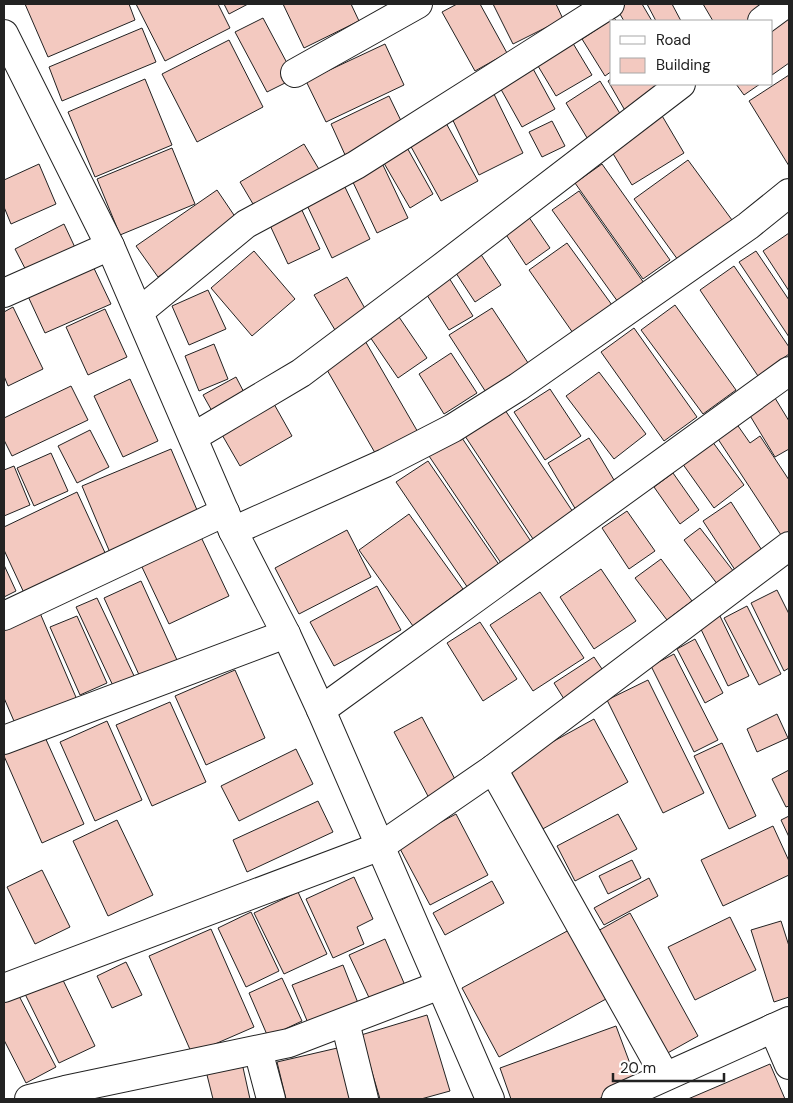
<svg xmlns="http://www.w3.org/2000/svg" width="793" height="1103" viewBox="0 0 793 1103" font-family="'DM Sans',sans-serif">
<rect width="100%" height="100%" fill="#fff"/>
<g fill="#f3c9c0" stroke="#222">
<polygon points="25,4 129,4 135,20 48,57"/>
<polygon points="136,4 218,4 230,28 165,61"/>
<polygon points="224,4 248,4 229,14"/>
<polygon points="283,4 351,4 359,21 304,48"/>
<polygon points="457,4 480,4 507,53 475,71 442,12"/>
<polygon points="493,4 556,4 563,19 513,44"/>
<polygon points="626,4 642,4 652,21 624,21 617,9"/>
<polygon points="647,4 672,4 681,21 656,21"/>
<polygon points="703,4 767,4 754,21 713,21"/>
<polygon points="789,13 789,63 772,75 772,25"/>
<polygon points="263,18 295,78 267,92 235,32"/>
<polygon points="614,18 617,21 612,21 612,71 605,76 582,39"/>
<polygon points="142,28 156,62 62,101 49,67"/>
<polygon points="229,40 263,107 197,142 162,74"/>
<polygon points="571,40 592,75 556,96 535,61"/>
<polygon points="385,44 404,85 326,122 306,81"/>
<polygon points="531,65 555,109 522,127 498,84"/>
<polygon points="789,75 789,166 749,101"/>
<polygon points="612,78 612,84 660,84 627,114 608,81"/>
<polygon points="145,79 172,145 95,177 68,112"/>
<polygon points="600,81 624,120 589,141 566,103"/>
<polygon points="736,84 760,84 744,95"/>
<polygon points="491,88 523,153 479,175 448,110"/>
<polygon points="389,96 405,129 346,157 331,124"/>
<polygon points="661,114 684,153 632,185 609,147"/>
<polygon points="552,121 565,146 542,157 529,132"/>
<polygon points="446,123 478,181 441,201 409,143"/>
<polygon points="304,144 320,171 256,209 240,182"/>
<polygon points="405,144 433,194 410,208 381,158"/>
<polygon points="172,148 195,204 120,235 97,179"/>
<polygon points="688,160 732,220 678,260 634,199"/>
<polygon points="382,163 408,218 377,233 351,178"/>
<polygon points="39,164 56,204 11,224 4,207 4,180"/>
<polygon points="602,164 670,260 643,279 575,183"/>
<polygon points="343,183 370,239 332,258 305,201"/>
<polygon points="217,190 238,221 158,277 136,246"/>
<polygon points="579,191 644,283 618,302 552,210"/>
<polygon points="300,206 320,249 288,264 268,221"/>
<polygon points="526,213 550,248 526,265 503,230"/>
<polygon points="64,224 79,256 31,280 15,249"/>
<polygon points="789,233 789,291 763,251"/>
<polygon points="567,243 612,305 573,333 529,270"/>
<polygon points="478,250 501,285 475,302 452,267"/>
<polygon points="254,251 295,299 252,336 211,288"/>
<polygon points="756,251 789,300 789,337 739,262"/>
<polygon points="91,262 111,304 45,333 26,292"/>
<polygon points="734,266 789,347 789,354 758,376 700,290"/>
<polygon points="444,270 473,316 449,330 420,284"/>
<polygon points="347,277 367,312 335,330 314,295"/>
<polygon points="208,290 226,329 189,345 172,306"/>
<polygon points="675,305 736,390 703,414 641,330"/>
<polygon points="13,307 43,369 8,386 4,376 4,312"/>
<polygon points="492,308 534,372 491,400 449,335"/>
<polygon points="105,309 127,357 88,375 66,327"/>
<polygon points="399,317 427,358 398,378 370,337"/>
<polygon points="634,328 697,417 664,441 601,352"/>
<polygon points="364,339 419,434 378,458 323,363"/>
<polygon points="214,344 228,379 199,391 185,356"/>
<polygon points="451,353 477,393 444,414 419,374"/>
<polygon points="599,372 646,434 614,459 566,396"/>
<polygon points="236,377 249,402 217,420 203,395"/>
<polygon points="130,379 158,441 123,457 94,396"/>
<polygon points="71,386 88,420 12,456 4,440 4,418"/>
<polygon points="550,389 581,436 545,460 514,412"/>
<polygon points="775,398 789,421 789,449 775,457 749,414"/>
<polygon points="274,404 292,436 240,466 221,433"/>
<polygon points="503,407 577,518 537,545 463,433"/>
<polygon points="736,423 750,443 760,436 789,480 789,534 783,538 716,436"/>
<polygon points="90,430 109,467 77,483 58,446"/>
<polygon points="460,435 536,549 505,569 429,456"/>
<polygon points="589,438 617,485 576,510 548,463"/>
<polygon points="712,441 744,485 714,508 682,463"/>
<polygon points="171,449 200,517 111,555 82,486"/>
<polygon points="51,453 68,491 34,506 17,468"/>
<polygon points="428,461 502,569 470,591 396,482"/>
<polygon points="14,466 30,505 4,516 4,470"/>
<polygon points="673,473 699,510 680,524 654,487"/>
<polygon points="77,492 107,557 25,595 4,550 4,527"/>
<polygon points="731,502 765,555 737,573 703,521"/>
<polygon points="627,511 655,551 629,569 602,528"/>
<polygon points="409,514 463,589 413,626 359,550"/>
<polygon points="700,528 734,572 718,585 684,540"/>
<polygon points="347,530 371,577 299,614 275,568"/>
<polygon points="201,537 229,596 169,624 141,565"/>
<polygon points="661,559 692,601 667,620 635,578"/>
<polygon points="4,565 16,591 4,597"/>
<polygon points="601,569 636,621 594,649 560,597"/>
<polygon points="141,581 177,660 140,677 104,598"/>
<polygon points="377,586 401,630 334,666 310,622"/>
<polygon points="777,590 789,614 789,668 784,671 751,603"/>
<polygon points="540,592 584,658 533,691 490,625"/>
<polygon points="97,598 136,680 115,690 76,607"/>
<polygon points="747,606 781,674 759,685 724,618"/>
<polygon points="40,613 78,702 17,728 4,698 4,629"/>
<polygon points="719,614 749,676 728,686 698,623"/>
<polygon points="77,616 107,683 80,695 50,627"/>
<polygon points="480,622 517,679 483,701 447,643"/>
<polygon points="695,639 723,693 705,703 677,649"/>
<polygon points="674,654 718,740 694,752 651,666"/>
<polygon points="594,657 604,672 564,699 554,683"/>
<polygon points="235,670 265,738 206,765 175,696"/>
<polygon points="648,680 704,793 663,813 607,700"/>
<polygon points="170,702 206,782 152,806 116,725"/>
<polygon points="777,714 788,738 757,752 747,729"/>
<polygon points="422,717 457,783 429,798 394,732"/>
<polygon points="594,719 628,782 539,831 505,768"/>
<polygon points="107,721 142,800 95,821 60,742"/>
<polygon points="44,735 84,824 42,843 4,756 4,753"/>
<polygon points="722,743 756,816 729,829 694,756"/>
<polygon points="296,749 313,784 239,821 221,786"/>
<polygon points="789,770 789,806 786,807 772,779"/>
<polygon points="318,801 333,832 247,872 233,840"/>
<polygon points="456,814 488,875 430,905 398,845"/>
<polygon points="618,814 637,849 575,881 557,846"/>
<polygon points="789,816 789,837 781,820"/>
<polygon points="117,820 153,895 108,916 73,841"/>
<polygon points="773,826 789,861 789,875 723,906 701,860"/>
<polygon points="632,860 641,878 608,894 599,876"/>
<polygon points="42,870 70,927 35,944 7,887"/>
<polygon points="354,877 373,919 357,927 364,944 333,958 306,899"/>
<polygon points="649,878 658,896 604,925 594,908"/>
<polygon points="492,881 504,903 445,935 433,913"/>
<polygon points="298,892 327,954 284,974 254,913"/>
<polygon points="251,912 279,971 246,987 218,928"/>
<polygon points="630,913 698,1036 664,1055 596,932"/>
<polygon points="730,917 756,970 695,1000 668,947"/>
<polygon points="781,921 789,946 789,997 774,1002 751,930"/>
<polygon points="211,929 254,1027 192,1054 149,956"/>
<polygon points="569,930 606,999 499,1057 462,988"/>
<polygon points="385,939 407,990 373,1006 349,955"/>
<polygon points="126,962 142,995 112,1008 97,976"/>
<polygon points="343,965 358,1003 308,1023 292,985"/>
<polygon points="61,976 95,1046 59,1063 25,994"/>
<polygon points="282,978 302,1021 268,1037 249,993"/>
<polygon points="18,994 56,1067 26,1083 4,1040 4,1001"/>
<polygon points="427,1015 450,1091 421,1099 380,1099 361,1035"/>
<polygon points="616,1026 638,1085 598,1099 511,1099 500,1068"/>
<polygon points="346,1046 359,1099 286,1099 277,1062"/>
<polygon points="242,1063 250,1099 213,1099 206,1071"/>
<polygon points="770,1064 785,1099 688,1099"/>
</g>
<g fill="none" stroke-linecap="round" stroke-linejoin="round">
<g stroke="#222" stroke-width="30">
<g id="minor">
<polyline points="762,21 785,4"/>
<polyline points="4,34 110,246 233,531 286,634 321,710 490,1099"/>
<polyline points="295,73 418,4"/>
<polyline points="4,293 110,246"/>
<polyline points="139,312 246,224 356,165 610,4"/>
<polyline points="193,437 301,373 441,268 681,84"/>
<polyline points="233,531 385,463 453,428 518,387 748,226 789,193"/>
<polyline points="4,616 225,512"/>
<polyline points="321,710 789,371"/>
<polyline points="4,740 286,634"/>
<polyline points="493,769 665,1076"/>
<polyline points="4,988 381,846 493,769 789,546"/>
<polyline points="345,1022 364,1099"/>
<polyline points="773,1028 789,1065"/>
<polyline points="258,1050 271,1099"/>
<polyline points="29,1099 65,1090 289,1043 440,985"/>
<polyline points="616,1099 789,1021"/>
</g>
</g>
<use href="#minor" stroke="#fff" stroke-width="28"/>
</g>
<rect width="793" height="1103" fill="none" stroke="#222222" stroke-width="10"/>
<rect x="610" y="20" width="162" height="65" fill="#ffffff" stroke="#a7a7a7"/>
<rect x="620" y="36" width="25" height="8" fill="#ffffff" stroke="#a7a7a7"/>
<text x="656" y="45" font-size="15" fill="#222222">Road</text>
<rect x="620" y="58" width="25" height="15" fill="#f3c9c0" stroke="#a7a7a7"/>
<text x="656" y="70" font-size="15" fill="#222222">Building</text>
<path d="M613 1073v8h111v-8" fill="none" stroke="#222222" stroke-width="2.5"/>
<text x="620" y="1073" font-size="15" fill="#222222" stroke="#ffffff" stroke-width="4" paint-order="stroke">20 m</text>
</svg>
